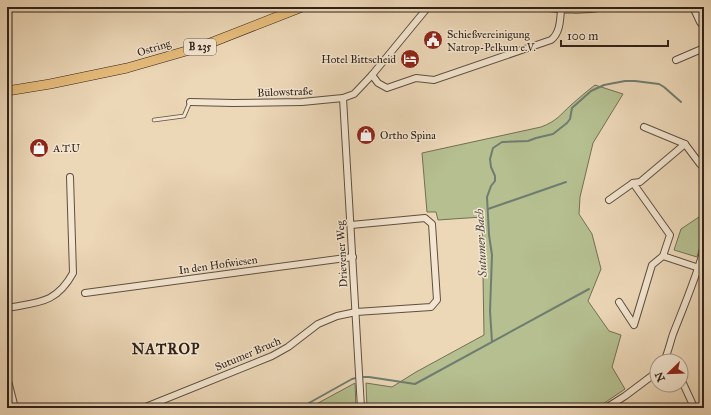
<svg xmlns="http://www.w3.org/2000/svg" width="711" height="415" viewBox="0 0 711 415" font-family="'IM FELL Great Primer',serif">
<rect width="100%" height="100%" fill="#ecd7b7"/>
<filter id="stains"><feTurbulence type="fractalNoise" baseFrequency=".005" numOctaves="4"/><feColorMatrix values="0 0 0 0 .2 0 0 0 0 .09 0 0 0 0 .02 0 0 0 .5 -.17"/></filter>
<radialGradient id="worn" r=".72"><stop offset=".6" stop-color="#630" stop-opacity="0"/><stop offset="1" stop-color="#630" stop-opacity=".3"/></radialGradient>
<g fill="#b5bf90" stroke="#727054">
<path d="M 595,85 L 623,94 L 593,143 L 580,197 L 579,214 L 592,234 L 601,269 L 588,301 L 609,331 L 621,335 L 612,367 L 625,389 L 597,408 L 367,408 L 366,383 L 392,387 L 416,372 L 484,335 L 482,217 L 438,220 L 436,212 L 427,212 L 422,153 L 541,127 C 557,121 560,115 571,105 C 579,98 587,91 595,85 Z"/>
<polygon points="699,217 704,223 704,232 697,257 674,250 681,229"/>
<polygon points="355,383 356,408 309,408"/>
</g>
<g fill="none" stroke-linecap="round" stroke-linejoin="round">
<g stroke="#6f7d71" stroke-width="2">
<polyline points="488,209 566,182"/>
<polyline points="492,342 490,311 492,255 489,235 487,197 491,186 495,181 495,176 491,167 490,159 493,148 502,142 528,141 536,138 553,134 567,123 570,119 572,108 591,91 604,85 625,81 635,81 659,84 664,87 681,102"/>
<polyline points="300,408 352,379 360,377 369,377 415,384 589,289"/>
</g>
<g stroke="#5f4f40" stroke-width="4.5">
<polyline id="lane" points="154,120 184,116 190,102"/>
</g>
<g stroke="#5f4f40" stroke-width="8">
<g id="street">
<path d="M 540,7 C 564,10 582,11 606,7"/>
<polyline points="693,7 700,22 704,27"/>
<polyline points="676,60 704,48"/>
<path d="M 372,75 L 378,83 L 387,88 L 416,78 L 434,80 L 551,40 C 560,33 560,21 561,10"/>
<polyline points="343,98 361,408"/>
<polyline points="190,102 233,103 302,102 343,98 354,94 372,75 428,7"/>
<polyline points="644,127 685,144"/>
<polyline points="609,200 633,183"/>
<polyline points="663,256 699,268"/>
<polyline points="85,293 353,257"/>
<polyline points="619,302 634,325 652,265 663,256 670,235 633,183 640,182 685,144 700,164 704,168"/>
<path d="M 7,308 C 38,302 56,304 73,273 L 70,177"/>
<path d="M 664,361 C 668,353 670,343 673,334 C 684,306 696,278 704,249"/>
<polyline points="7,377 15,408"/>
<polyline points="681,379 693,405 693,408"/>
<polyline points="143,408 272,356 288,347 318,324 337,316 356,312 431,307 437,300 432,224 425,218 351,225"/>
<polyline points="606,408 625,396 657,372"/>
</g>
</g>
<g stroke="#302219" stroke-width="10">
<polyline id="primary" points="7,91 50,84 127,68 200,47 302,7"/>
</g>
<use href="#lane" stroke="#f3e5d0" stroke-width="3"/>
<use href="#street" stroke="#f3e5d0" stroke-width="6"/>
<use href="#primary" stroke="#e6bc7c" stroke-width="9"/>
</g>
<defs>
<g id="civic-disc" transform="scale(1)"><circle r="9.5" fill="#8f2418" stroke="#f3e5d0"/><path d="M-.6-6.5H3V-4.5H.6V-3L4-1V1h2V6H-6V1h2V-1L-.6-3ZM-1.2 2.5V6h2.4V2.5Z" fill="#fff"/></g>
<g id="hotel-disc" transform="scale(1)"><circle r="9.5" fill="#8f2418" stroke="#f3e5d0"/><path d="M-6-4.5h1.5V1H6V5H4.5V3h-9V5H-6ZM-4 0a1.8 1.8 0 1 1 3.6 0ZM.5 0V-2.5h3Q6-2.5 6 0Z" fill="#fff"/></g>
<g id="shop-disc" transform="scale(1)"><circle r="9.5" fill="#8f2418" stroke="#f3e5d0"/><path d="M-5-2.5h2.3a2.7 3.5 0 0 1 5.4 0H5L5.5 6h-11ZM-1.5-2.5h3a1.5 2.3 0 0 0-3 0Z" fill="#fff"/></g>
</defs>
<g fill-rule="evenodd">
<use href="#civic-disc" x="433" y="40"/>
<use href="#hotel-disc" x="410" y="59"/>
<use href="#shop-disc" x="366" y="135"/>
<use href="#shop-disc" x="39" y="148"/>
</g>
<g text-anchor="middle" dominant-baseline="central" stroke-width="3" stroke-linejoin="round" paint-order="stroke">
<rect fill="#f3e5d0" stroke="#6a5c50" stroke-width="1" x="184" y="39" width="32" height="16" rx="3"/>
<g font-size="10" font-weight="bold" fill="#302219">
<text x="200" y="47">B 235</text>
</g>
<g font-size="11" fill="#302219" stroke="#f3e5d0" text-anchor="start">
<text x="447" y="34">Schießvereinigung<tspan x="447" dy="13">Natrop-Pelkum e.V.</tspan></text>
<text x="396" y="59" text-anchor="end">Hotel Bittscheid</text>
<text x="380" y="135">Ortho Spina</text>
<text x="53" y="148">A.T.U</text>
</g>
<g font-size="11" fill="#302219" stroke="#f3e5d0">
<text transform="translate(154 48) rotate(-17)">Ostring</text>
<text transform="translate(285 92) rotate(-2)">Bülowstraße</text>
<text transform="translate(342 254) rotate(-93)">Drievener Weg</text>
<text transform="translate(218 265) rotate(-8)">In den Hofwiesen</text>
<text transform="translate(248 354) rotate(-23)">Sutumer Bruch</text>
</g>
<g font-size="12" font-style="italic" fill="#505045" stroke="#f3e5d0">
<text transform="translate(481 243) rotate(-93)">Sutumer Bach</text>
</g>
<g font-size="15" font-weight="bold" letter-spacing="1" fill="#302219" stroke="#f3e5d0">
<text x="166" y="349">NATROP</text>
</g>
</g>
<rect width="711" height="415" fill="none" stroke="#ecd7b7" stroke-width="24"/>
<rect x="8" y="8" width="695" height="399" fill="none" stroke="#302219" stroke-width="2"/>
<rect x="12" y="12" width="687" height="391" fill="none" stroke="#302219"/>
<g transform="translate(669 373) rotate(247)"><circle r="19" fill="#f3e5d0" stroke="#a59787"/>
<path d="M0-3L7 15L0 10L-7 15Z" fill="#8f2418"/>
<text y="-6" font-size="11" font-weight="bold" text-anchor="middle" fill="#302219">N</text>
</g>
<path d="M561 40v6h107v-6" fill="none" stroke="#302219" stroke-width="2"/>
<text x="567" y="40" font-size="12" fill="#302219" stroke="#f3e5d0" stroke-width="3" paint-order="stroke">100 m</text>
<rect width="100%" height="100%" filter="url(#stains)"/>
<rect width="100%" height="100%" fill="url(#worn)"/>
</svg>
